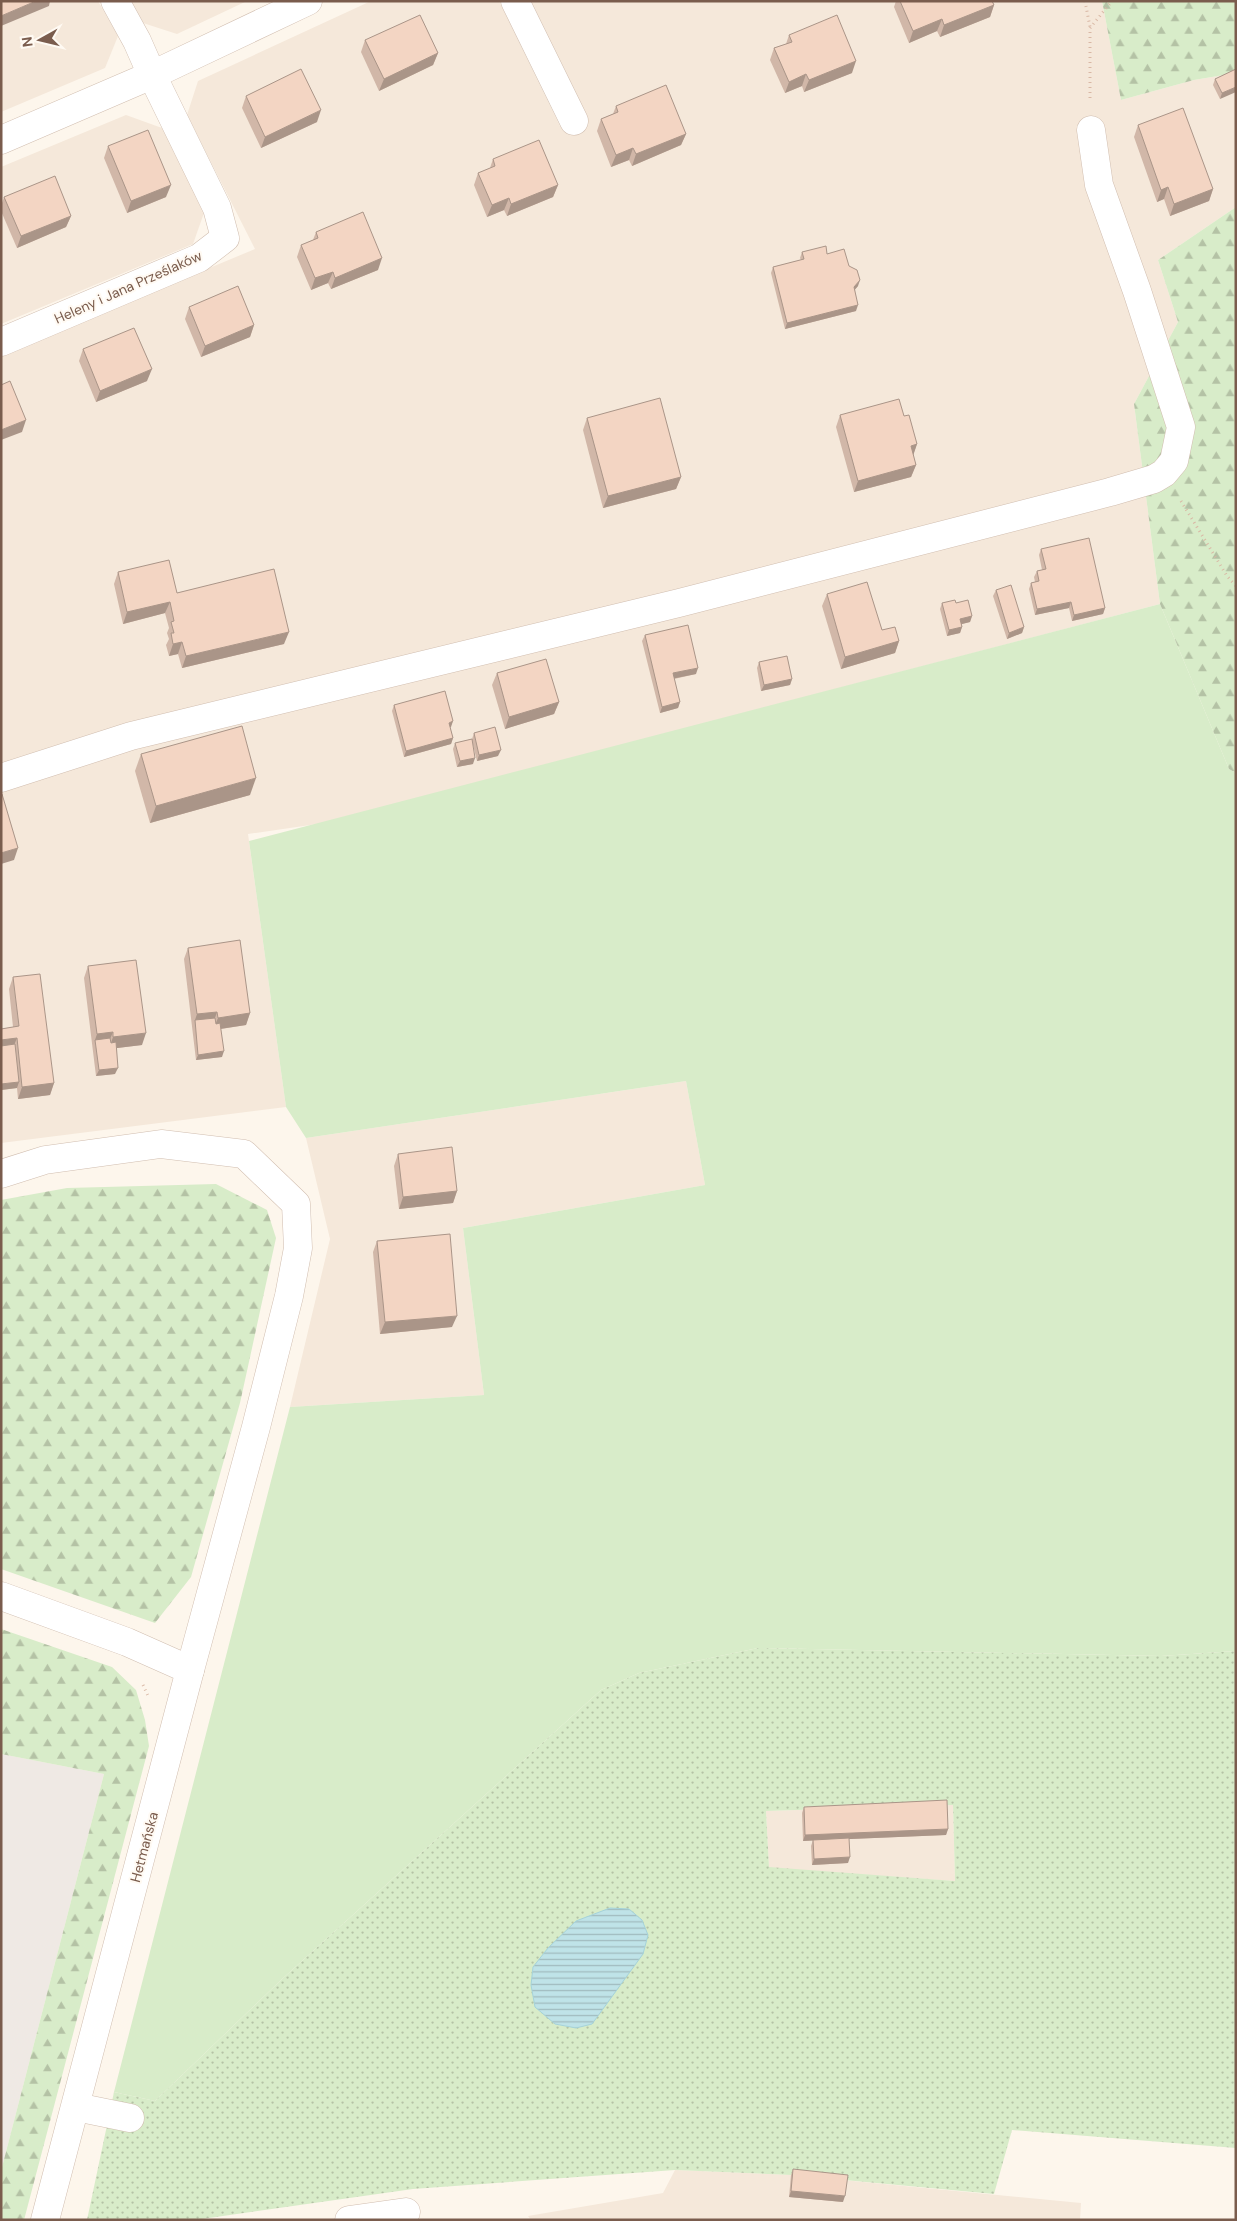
<svg xmlns="http://www.w3.org/2000/svg" width="1237" height="2221" viewBox="0 0 1237 2221" font-family="'DM Sans',sans-serif">
<defs>
<pattern id="forest-firs" width="22" height="20" patternUnits="userSpaceOnUse" patternTransform="scale(1.25)"><rect width="22" height="20" fill="#d8ecc9"/><path d="M5 1l3.5 6h-7zM16 11l3.5 6h-7z" fill="#b4c2a5"/></pattern>
<pattern id="garden-dots" width="8" height="8" patternUnits="userSpaceOnUse" patternTransform="scale(1.25)"><rect width="8" height="8" fill="#d8ecc9"/><path d="M2 2h.1M6 6h.1" fill="none" stroke="#b4c2a5" stroke-width="1.8" stroke-linecap="round"/></pattern>
<pattern id="water-rules" width="6" height="5" patternUnits="userSpaceOnUse" patternTransform="scale(1.25)"><rect width="6" height="5" fill="#bfe3e8"/><path d="M0 2.5h6" fill="none" stroke="#a0bbbe"/></pattern>
</defs>
<rect width="100%" height="100%" fill="#fdf6ec"/>
<g fill="#f5e8da">
<polygon points="1,1 98,1 118,36 105,68 1,112"/>
<polygon points="131,1 247,1 177,34 143,23"/>
<polygon points="371,1 499,1 560,126 574,121 572,89 531,1 1102,1 1121,100 1194,80 1236,73 1236,207 1158,260 1178,322 1134,404 1160,604 324,823 248,834 286,1107 1,1143 1,355 255,249 187,115 198,81"/>
<polygon points="126,115 162,128 205,210 193,244 1,324 1,167"/>
<polygon points="686,1081 705,1185 463,1228 484,1395 290,1407 330,1239 306,1138"/>
<polygon points="953,1805 955,1881 769,1868 766,1811"/>
<polygon points="675,2170 791,2175 1081,2203 1080,2220 531,2220 528,2216 663,2193"/>
</g>
<polygon fill="#efe9e4" points="1,1754 104,1774 1,2171"/>
<polygon fill="#d8ecc9" points="1160,604 1229,769 1236,773 1236,1651 1161,1656 758,1648 639,1673 601,1690 281,1980 155,2101 114,2092 290,1407 484,1395 463,1228 705,1185 686,1081 306,1138 286,1107 249,841"/>
<g fill="url(#forest-firs)">
<polygon points="1102,1 1236,1 1236,73 1194,80 1121,100"/>
<polygon points="1236,207 1236,773 1229,769 1160,604 1134,404 1178,322 1158,260"/>
<polygon points="216,1184 267,1210 276,1238 240,1403 191,1577 155,1623 1,1569 1,1200 67,1188"/>
<polygon points="1,1629 112,1667 136,1690 145,1720 149,1746 24,2220 1,2220 1,2171 104,1774 1,1754"/>
</g>
<path fill="url(#garden-dots)" fill-rule="evenodd" d="M 758,1648 L 1161,1656 L 1236,1651 L 1236,2148 L 1012,2130 L 994,2194 L 791,2175 L 675,2170 L 413,2189 L 195,2220 L 87,2220 L 114,2092 L 155,2101 L 281,1980 L 601,1690 L 639,1673 ZM 953,1805 L 955,1881 L 769,1867 L 766,1811 Z"/>
<polygon fill="url(#water-rules)" stroke="#a5d3da" points="610,1908 629,1909 642,1920 648,1935 643,1954 592,2024 576,2028 555,2024 535,2007 531,1985 533,1967 548,1948 576,1921"/>
<g fill="none" stroke-linecap="round" stroke-linejoin="round">
<g stroke="#d1beb0" stroke-width="29">
<g id="minor">
<polyline points="515,1 574,121"/>
<polyline points="1,140 152,75 308,1"/>
<polyline points="1,342 199,258 225,238 217,208 152,75 137,41 115,1"/>
<polyline points="1,778 131,736 679,603 1110,492 1154,479 1164,473 1174,461 1181,427 1137,291 1099,185 1091,130"/>
<polyline points="1,1174 45,1160 161,1144 244,1154 296,1204 298,1248 289,1296 256,1427 190,1670"/>
<polyline points="1,1596 127,1642 190,1670 45,2220"/>
<polyline points="76,2107 130,2118"/>
<polyline points="349,2220 406,2212"/>
</g>
</g>
<g stroke="#d9b8a5" stroke-width="3" stroke-dasharray="1 4" stroke-linecap="butt">
<polyline points="1085,1 1090,27"/>
<polyline points="1090,98 1090,28 1112,1"/>
<polyline points="1181,501 1227,576 1236,586"/>
<polyline points="143,1685 149,1698"/>
</g>
<use href="#minor" stroke="#fff" stroke-width="28"/>
</g>
<g fill="#d1b7a8">
<polygon points="896,1 992,1 994,5 990,17 940,37 937,31 909,43 894,7"/>
<polygon points="789,35 852,73 804,92 802,86 785,93 770,60 774,48 786,44"/>
<polygon points="365,40 438,53 433,65 379,91 361,52"/>
<polygon points="1236,69 1220,99 1213,85 1215,79"/>
<polygon points="246,96 317,122 261,148 242,108"/>
<polygon points="616,106 686,134 681,145 632,166 629,160 611,167 597,131 601,119 613,114"/>
<polygon points="1138,125 1213,189 1209,201 1170,216 1164,199 1157,202 1134,137"/>
<polygon points="108,146 166,197 127,213 104,158"/>
<polygon points="493,159 558,185 553,197 507,216 504,210 487,217 474,185 478,173 490,168"/>
<polygon points="4,197 71,216 66,227 17,248 1,211 1,206"/>
<polygon points="316,232 378,270 331,289 328,283 311,290 297,257 301,245 313,240"/>
<polygon points="802,252 827,254 849,266 858,286 855,289 856,311 785,329 771,273 773,267 801,260 800,258"/>
<polygon points="189,307 254,325 250,337 201,357 185,319"/>
<polygon points="83,349 147,381 96,402 79,361"/>
<polygon points="840,415 904,416 917,444 913,455 916,465 911,477 854,492 836,427"/>
<polygon points="587,418 681,477 676,489 603,508 583,430"/>
<polygon points="1041,549 1105,608 1103,614 1072,621 1069,608 1035,615 1029,589 1031,583 1035,582 1034,577 1037,571 1042,570 1039,555"/>
<polygon points="118,572 177,593 284,644 182,668 178,654 169,656 166,645 169,639 167,633 169,628 165,613 123,624 114,584"/>
<polygon points="996,590 1024,627 1022,633 1007,639 993,596"/>
<polygon points="827,594 899,641 895,653 841,669 822,606"/>
<polygon points="942,603 956,603 972,616 970,622 962,624 962,627 960,633 947,636 940,609"/>
<polygon points="645,635 696,674 674,679 680,702 678,708 660,713 642,641"/>
<polygon points="759,662 792,679 790,685 761,691 757,668"/>
<polygon points="497,673 559,702 554,714 505,729 492,685"/>
<polygon points="394,705 453,721 450,727 453,738 451,744 404,757 392,711"/>
<polygon points="474,733 498,756 477,761 472,741 473,764 457,767 453,749 455,743 472,739"/>
<polygon points="141,754 250,795 150,823 135,771"/>
<polygon points="188,948 250,1013 246,1025 221,1029 222,1057 196,1060 184,959"/>
<polygon points="88,966 142,1045 117,1048 115,1074 96,1076 84,978"/>
<polygon points="13,977 54,1083 50,1095 18,1099 17,1088 1,1090 1,1029 13,1027 9,989"/>
<polygon points="398,1154 457,1191 453,1203 399,1209 394,1166"/>
<polygon points="377,1241 452,1327 380,1334 373,1252"/>
<polygon points="804,1807 948,1829 946,1835 849,1839 848,1863 812,1865 811,1846 813,1840 803,1841 802,1813"/>
<polygon points="793,2169 843,2202 789,2197 791,2175"/>
</g>
<g fill="#aa9588">
<polygon points="36,1 50,1 49,6 1,26 1,16"/>
<polygon points="994,5 990,17 940,37 944,25"/>
<polygon points="942,19 937,31 909,43 913,31"/>
<polygon points="438,53 433,65 379,91 384,79"/>
<polygon points="856,61 852,73 804,92 809,80"/>
<polygon points="806,74 802,86 785,93 789,82"/>
<polygon points="1236,87 1236,92 1220,99 1222,93"/>
<polygon points="321,110 317,122 261,148 265,137"/>
<polygon points="686,134 681,145 632,166 636,154"/>
<polygon points="633,148 629,160 611,167 616,155"/>
<polygon points="171,185 166,197 127,213 131,201"/>
<polygon points="558,185 553,197 507,216 511,204"/>
<polygon points="1168,187 1164,199 1157,202 1161,190"/>
<polygon points="1213,189 1209,201 1170,216 1174,204"/>
<polygon points="509,198 504,210 487,217 492,205"/>
<polygon points="71,216 66,227 17,248 21,236"/>
<polygon points="382,258 378,270 331,289 335,278"/>
<polygon points="333,272 328,283 311,290 315,278"/>
<polygon points="860,280 858,286 852,293 854,287"/>
<polygon points="858,305 856,311 785,329 787,323"/>
<polygon points="254,325 250,337 201,357 205,346"/>
<polygon points="152,369 147,381 96,402 100,391"/>
<polygon points="26,420 22,432 1,440 1,430"/>
<polygon points="917,444 913,456 911,446"/>
<polygon points="916,465 911,477 854,492 858,481"/>
<polygon points="681,477 676,489 603,508 608,496"/>
<polygon points="170,602 165,613 123,624 127,612"/>
<polygon points="1071,602 1069,608 1035,615 1037,609"/>
<polygon points="1105,608 1103,614 1072,621 1074,615"/>
<polygon points="972,616 970,622 958,625 960,619"/>
<polygon points="962,627 960,633 947,636 949,630"/>
<polygon points="1024,627 1022,633 1007,639 1009,633"/>
<polygon points="289,632 284,644 182,668 186,656"/>
<polygon points="899,641 895,653 841,669 845,657"/>
<polygon points="182,642 178,654 169,656 173,644"/>
<polygon points="698,668 696,674 671,679 673,673"/>
<polygon points="792,679 790,685 761,691 764,685"/>
<polygon points="559,702 554,714 505,729 509,717"/>
<polygon points="680,702 678,708 660,713 662,707"/>
<polygon points="453,721 451,727 447,729 449,723"/>
<polygon points="453,738 451,744 404,757 406,751"/>
<polygon points="501,750 498,756 477,761 479,755"/>
<polygon points="475,758 473,764 457,767 460,761"/>
<polygon points="256,778 250,795 150,823 156,806"/>
<polygon points="18,848 14,860 1,864 1,853"/>
<polygon points="217,1012 213,1024 195,1020 197,1014"/>
<polygon points="250,1013 246,1025 213,1030 218,1018"/>
<polygon points="113,1032 108,1044 95,1040 97,1034"/>
<polygon points="146,1033 142,1045 109,1049 113,1037"/>
<polygon points="17,1038 12,1050 1,1051 1,1040"/>
<polygon points="224,1051 222,1057 196,1060 198,1055"/>
<polygon points="118,1068 115,1074 96,1076 99,1070"/>
<polygon points="19,1082 17,1088 1,1090 1,1084"/>
<polygon points="54,1083 50,1095 18,1099 22,1087"/>
<polygon points="457,1191 453,1203 399,1209 403,1197"/>
<polygon points="457,1316 452,1327 380,1334 385,1322"/>
<polygon points="948,1829 946,1835 803,1841 805,1835"/>
<polygon points="850,1857 848,1863 812,1865 814,1859"/>
<polygon points="791,2191 845,2196 843,2202 789,2197"/>
</g>
<g fill="#f3d5c3" stroke="#aa9588">
<polygon points="1,1 36,1 1,16"/>
<polygon points="900,1 992,1 994,5 944,25 942,19 913,31"/>
<polygon points="420,15 438,53 384,79 365,40"/>
<polygon points="837,15 856,61 809,80 806,74 789,82 774,48 792,42 789,35"/>
<polygon points="301,69 321,110 265,137 246,96"/>
<polygon points="1236,69 1236,87 1222,93 1215,79"/>
<polygon points="666,85 686,134 636,154 633,148 616,155 601,119 618,112 616,106"/>
<polygon points="1183,108 1213,189 1174,204 1168,187 1161,190 1138,125"/>
<polygon points="148,130 171,185 131,201 108,146"/>
<polygon points="539,140 558,185 511,204 509,198 492,205 478,173 495,166 493,159"/>
<polygon points="55,176 71,216 21,236 4,197"/>
<polygon points="363,212 382,258 335,278 333,272 315,278 301,245 318,238 316,232"/>
<polygon points="826,246 827,254 844,249 849,266 857,270 860,280 854,287 858,305 787,323 773,267 804,259 802,252"/>
<polygon points="238,286 254,325 205,346 189,307"/>
<polygon points="134,328 152,369 100,391 83,349"/>
<polygon points="10,381 26,420 1,430 1,385"/>
<polygon points="660,398 681,477 608,496 587,418"/>
<polygon points="899,399 904,416 909,415 917,444 911,446 916,465 858,481 840,415"/>
<polygon points="1089,538 1105,608 1074,615 1071,602 1037,609 1031,583 1039,581 1037,571 1046,569 1041,549"/>
<polygon points="169,560 177,593 274,569 289,632 186,656 182,642 173,644 171,633 174,633 171,622 174,621 170,602 127,612 118,572"/>
<polygon points="867,582 882,630 895,627 899,641 845,657 827,594"/>
<polygon points="1011,585 1024,627 1009,633 996,590"/>
<polygon points="955,600 956,603 968,600 972,616 960,619 962,627 949,630 942,603"/>
<polygon points="688,625 698,668 673,673 680,702 662,707 645,635"/>
<polygon points="787,656 792,679 764,685 759,662"/>
<polygon points="546,659 559,702 509,717 497,673"/>
<polygon points="445,691 453,721 449,723 453,738 406,751 394,705"/>
<polygon points="242,726 256,778 156,806 141,754"/>
<polygon points="495,727 501,750 479,755 474,733"/>
<polygon points="472,739 475,758 460,761 455,743"/>
<polygon points="1,794 2,794 18,848 1,853"/>
<polygon points="240,940 250,1013 218,1018 217,1012 197,1014 188,948"/>
<polygon points="136,960 146,1033 113,1037 113,1032 97,1034 88,966"/>
<polygon points="40,974 54,1083 22,1087 17,1038 1,1040 1,1029 19,1026 13,977"/>
<polygon points="215,1018 216,1024 220,1023 224,1051 198,1055 195,1020"/>
<polygon points="110,1038 111,1043 116,1042 118,1068 99,1070 95,1040"/>
<polygon points="15,1044 19,1082 1,1084 1,1046"/>
<polygon points="452,1147 457,1191 403,1197 398,1154"/>
<polygon points="450,1234 457,1316 385,1322 377,1241"/>
<polygon points="947,1800 948,1829 805,1835 804,1807"/>
<polygon points="849,1838 850,1857 814,1859 813,1840"/>
<polygon points="793,2169 848,2175 845,2196 791,2191"/>
</g>
<g text-anchor="middle" dominant-baseline="central" stroke-width="4" stroke-linejoin="round" paint-order="stroke">
<g font-size="14" fill="#7a5c4d" stroke="#fffaf3">
<text transform="translate(128 287) rotate(-24)">Heleny i Jana Prześlaków</text>
<text transform="translate(144 1847) rotate(-75)">Hetmańska</text>
</g>
</g>
<rect width="1237" height="2221" fill="none" stroke="#7a5c4d" stroke-width="5"/>
<g transform="translate(40 40) rotate(262)" stroke="#fffaf3" stroke-width="4" paint-order="stroke">
<path d="M0-4L9 19L0 12L-9 19Z" fill="#7a5c4d"/>
<text y="-8" font-size="14" font-weight="bold" text-anchor="middle" fill="#7a5c4d">N</text>
</g>
</svg>
